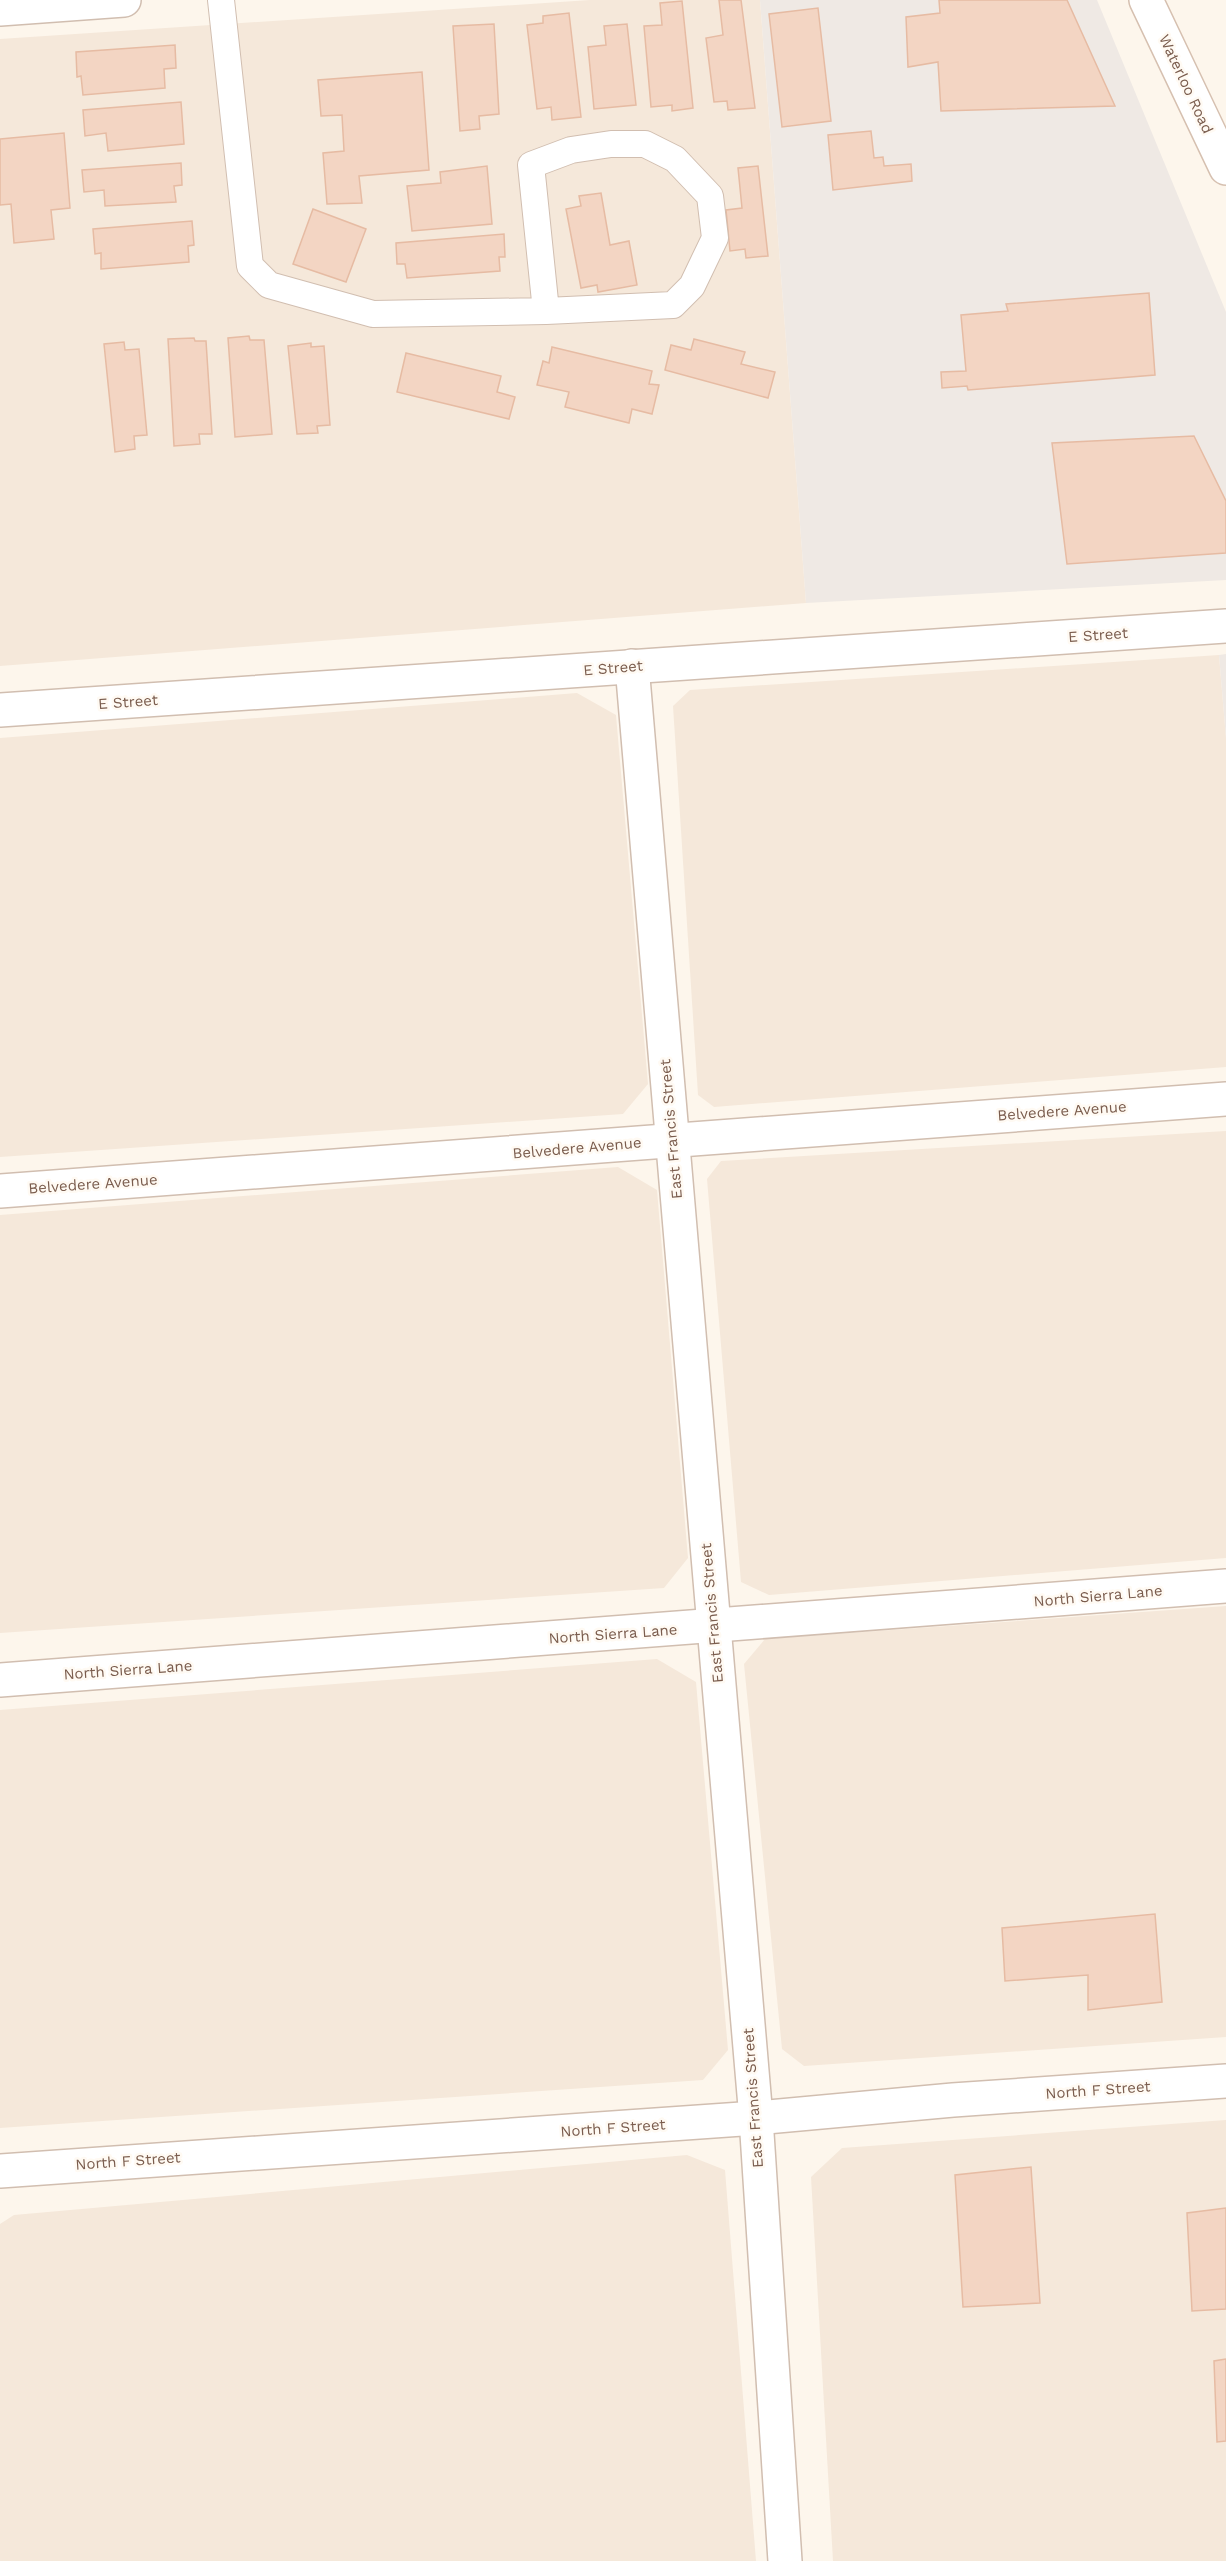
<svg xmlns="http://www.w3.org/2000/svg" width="1226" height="2561" viewBox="0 0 1226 2561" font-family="'Work Sans',sans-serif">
<rect width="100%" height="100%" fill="#fdf6ec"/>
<g fill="#f5e8da">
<polygon points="590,0 760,0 806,603 0,666 0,39"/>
<polygon points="1219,655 1226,738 1226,1067 714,1107 698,1095 673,706 690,690"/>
<polygon points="577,693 616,715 648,1084 623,1114 0,1157 0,738"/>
<polygon points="1226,1131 1226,1558 769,1595 741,1582 707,1179 721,1161"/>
<polygon points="618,1167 657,1190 688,1558 664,1588 0,1633 0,1215"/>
<polygon points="1226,1606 1226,2037 804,2066 782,2049 744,1664 765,1639"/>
<polygon points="657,1659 696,1682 728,2050 703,2080 0,2128 0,1710"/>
<polygon points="1226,2120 1226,2561 833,2561 811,2177 842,2148"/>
<polygon points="687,2155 725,2170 756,2561 0,2561 0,2224 14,2215"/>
</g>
<g fill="#efe9e4">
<polygon points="760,0 1097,0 1226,312 1226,580 806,603"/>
<polygon points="1226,654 1226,738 1219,655"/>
</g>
<g fill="#f3d5c3" stroke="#e6bba3" stroke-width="1.5">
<polygon points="719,0 741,0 755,108 728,110 727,101 714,102 706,38 723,35"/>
<polygon points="939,0 1067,0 1115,106 941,111 938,62 908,67 906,17 940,13"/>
<polygon points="682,1 693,108 672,111 672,105 651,107 644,26 662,25 660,3"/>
<polygon points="818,8 831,121 782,127 769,14"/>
<polygon points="569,13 581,117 552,120 551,107 537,109 527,25 543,23 543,16"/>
<polygon points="494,24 499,114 479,116 480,129 460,131 453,26"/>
<polygon points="627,24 636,105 594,109 588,47 606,45 604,26"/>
<polygon points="175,45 176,68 164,69 165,88 83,95 81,76 77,77 76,52"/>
<polygon points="422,72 429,170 359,176 362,203 327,204 323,153 344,151 342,115 321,116 318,80"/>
<polygon points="181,102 184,144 108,151 106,133 85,136 83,110"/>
<polygon points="871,131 874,158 883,157 884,166 911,164 912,181 833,190 828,135"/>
<polygon points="64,133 70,208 51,210 54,239 14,243 11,204 0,205 0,139"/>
<polygon points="181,163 182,185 174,186 176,202 105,206 104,190 84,192 82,170"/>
<polygon points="487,166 492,224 412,231 407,186 441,183 440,172"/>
<polygon points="758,166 768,256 746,258 745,249 730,251 726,210 742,208 738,168"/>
<polygon points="601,193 610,245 629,241 637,285 598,292 597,285 581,288 566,209 581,206 579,196"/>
<polygon points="313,209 366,229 346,282 293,264"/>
<polygon points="192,221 194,245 188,246 189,262 101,269 101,253 95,254 93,229"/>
<polygon points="504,234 505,257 499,257 500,271 407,278 405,264 397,264 396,243"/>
<polygon points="1149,293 1155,375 968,390 967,386 942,388 941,372 966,371 961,315 1008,311 1006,304"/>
<polygon points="249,336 250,340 264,340 272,434 235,437 228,338"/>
<polygon points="194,338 195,341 206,341 212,434 199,434 200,444 174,446 168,339"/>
<polygon points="694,339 745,352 741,364 775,372 768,398 665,370 671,345 691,350"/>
<polygon points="124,342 125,350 139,349 147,435 134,436 135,449 115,452 104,344"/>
<polygon points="311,343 311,347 324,346 330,425 317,426 318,433 297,434 288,346"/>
<polygon points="552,347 652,371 649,384 659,385 652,414 632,409 629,423 565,407 569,392 537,385 543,361 549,363"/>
<polygon points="406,353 501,376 497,392 515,397 509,419 397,392"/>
<polygon points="1194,436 1226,501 1226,553 1067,564 1052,443"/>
<polygon points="1155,1914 1162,2002 1088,2010 1088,1975 1005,1981 1002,1928"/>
<polygon points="1031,2167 1040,2303 963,2307 955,2175"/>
<polygon points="1226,2208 1226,2309 1192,2311 1187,2213"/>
<polygon points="1226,2359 1226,2441 1217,2442 1214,2361"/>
</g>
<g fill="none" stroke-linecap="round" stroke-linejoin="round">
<g stroke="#d1beb0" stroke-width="28">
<polyline id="lane" points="221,0 250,266 269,285 373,314 546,311 673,305 692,286 715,238 710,196 675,159 645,144 611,144 571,150 531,165 546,311"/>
</g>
<g stroke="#d1beb0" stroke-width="36">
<g id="street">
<polyline points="0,9 124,0"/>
<polyline points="632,666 756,2118 785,2561"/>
<polyline points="0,710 1226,626"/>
<polyline points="0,1191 1226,1099"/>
<polyline points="0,1680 1226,1586"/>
<polyline points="0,2171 756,2118 953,2100 1226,2081"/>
</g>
</g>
<g stroke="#d6c0b0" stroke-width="36">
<polyline id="secondary" points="1146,0 1226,168"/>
</g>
<use href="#lane" stroke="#fff" stroke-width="26"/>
<use href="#street" stroke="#fff" stroke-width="33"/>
<use href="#secondary" stroke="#fff" stroke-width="33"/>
</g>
<g text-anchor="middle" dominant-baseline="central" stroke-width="5" stroke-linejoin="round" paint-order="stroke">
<g font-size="15" fill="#7a5c4d" stroke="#fffaf3">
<text transform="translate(1186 84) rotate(65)">Waterloo Road</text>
<text transform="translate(1098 635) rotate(-4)">E Street</text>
<text transform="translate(613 668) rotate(-5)">E Street</text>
<text transform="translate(128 702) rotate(-4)">E Street</text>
<text transform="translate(1062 1111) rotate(-4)">Belvedere Avenue</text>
<text transform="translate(671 1129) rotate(-95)">East Francis Street</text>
<text transform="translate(577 1148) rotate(-5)">Belvedere Avenue</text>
<text transform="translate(93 1184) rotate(-4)">Belvedere Avenue</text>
<text transform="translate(1098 1596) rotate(-5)">North Sierra Lane</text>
<text transform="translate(712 1613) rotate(-95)">East Francis Street</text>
<text transform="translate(613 1634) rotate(-4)">North Sierra Lane</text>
<text transform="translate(128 1670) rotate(-4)">North Sierra Lane</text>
<text transform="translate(1098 2090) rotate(-4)">North F Street</text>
<text transform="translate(753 2098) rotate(-94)">East Francis Street</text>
<text transform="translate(613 2128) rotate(-4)">North F Street</text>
<text transform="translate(128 2161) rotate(-4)">North F Street</text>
</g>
</g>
</svg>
